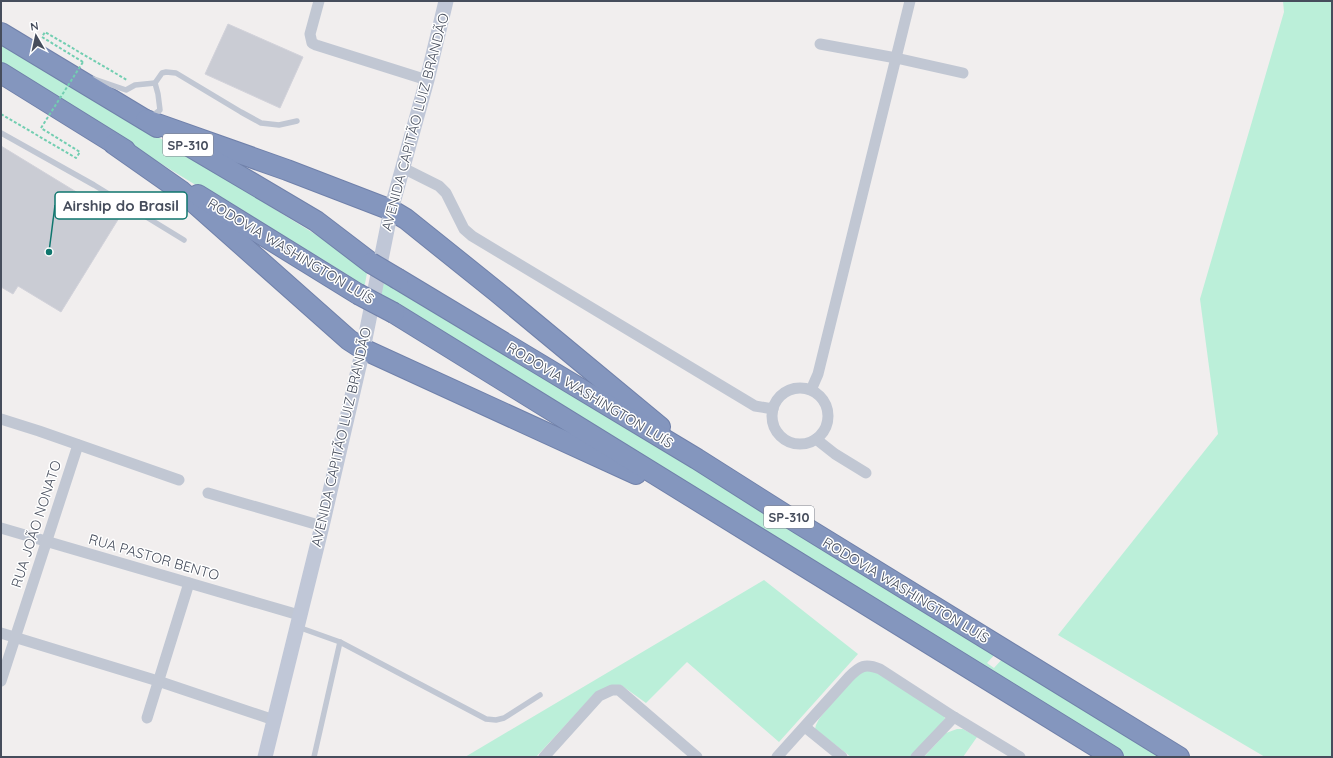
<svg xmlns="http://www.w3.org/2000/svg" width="1333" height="758" viewBox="0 0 1333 758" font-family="Quicksand,sans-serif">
<rect width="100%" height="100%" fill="#f1eeee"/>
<g fill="#bbefd9">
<polygon points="1283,1 1332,1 1332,757 1265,757 1058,635 1218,434 1200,299 1284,12"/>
<polygon points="1,40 365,265 367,273 364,289 1,65"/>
<polygon points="383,282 998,651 987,663 994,668 1003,658 1168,757 1125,757 379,299"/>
<polygon points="764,580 858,654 779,742 687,662 646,703 621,685 595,693 536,757 465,757"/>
<polygon points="869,670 880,672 944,715 945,719 912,757 851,757 815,729 816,725 819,719 853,677 861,672"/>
<polygon points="957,729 963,729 977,737 963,757 924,757 946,733"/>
</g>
<g fill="#caccd4" stroke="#d2d2da">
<polygon points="228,24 303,57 280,108 205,74"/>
<polygon points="1,146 119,218 61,312 18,286 13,294 1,287"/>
</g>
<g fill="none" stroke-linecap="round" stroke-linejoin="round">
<g stroke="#7081aa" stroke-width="22">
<g id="highway">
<polyline points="1,33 157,127"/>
<polyline points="1,73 125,150"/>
<polyline points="146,120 287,170 391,210 406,219 497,292 660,427"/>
<polyline points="184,143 316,221 371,263"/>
<polyline points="114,144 181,191 349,340 363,349 636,474"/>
<polyline points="198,195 358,294"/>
<polyline points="398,279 697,459 798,523 1179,757"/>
<polyline points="394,313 1113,757"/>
</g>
</g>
<g stroke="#72ceb1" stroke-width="2" stroke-dasharray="3 2" stroke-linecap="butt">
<polyline points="83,62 42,37 45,32 127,80"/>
<polyline points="1,114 76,158 80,152 41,128"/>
</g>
<g stroke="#c1c7d3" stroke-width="5.5">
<polyline points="94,79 126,90 135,85 155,83"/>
<polyline points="151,117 160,110 158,94 155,83 162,73 166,72 176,73 241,112 261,123 279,125 297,121"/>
<polyline points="1,133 94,185 184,240"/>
<polyline points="298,627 340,642 486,719 496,720 504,718 540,695"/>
<polyline points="314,757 340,642"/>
</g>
<g stroke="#c1c7d3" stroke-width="11">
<polyline points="319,1 310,34 312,43 316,45 427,80"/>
<polyline points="820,44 896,58 963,73"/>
<polyline points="403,168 439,186 446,193 464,229 472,236 755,406 773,409"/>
<circle cx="800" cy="416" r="28"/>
<polyline points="811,390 818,374 910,1"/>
<polyline points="1,419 39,431 179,480"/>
<polyline points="816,439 835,454 866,473"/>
<polyline points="208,493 322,526"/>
<polyline points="1,528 299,615"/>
<polyline points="1,633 158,681 274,720"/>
<polyline points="1,681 78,445"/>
<polyline points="147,718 189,583"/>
<polyline points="805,727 842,757"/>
<polyline points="544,757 599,696 612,690 619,690 697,757"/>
<path d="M 777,757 L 849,677 C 860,666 865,663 880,669 L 954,717 L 1020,757"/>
<polyline points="916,757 954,717"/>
</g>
<polyline stroke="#c0c7d7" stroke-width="15" points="265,757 322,526 363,349 391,210 427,80 446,1"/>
<use href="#highway" stroke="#8496be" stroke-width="20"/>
<g stroke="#7081aa" stroke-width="22" stroke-linecap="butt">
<g id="highway-bridge">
<polyline points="371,263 398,279"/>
<polyline points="358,294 394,313"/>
</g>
</g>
<polyline stroke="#72ceb1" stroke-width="2" stroke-dasharray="3 2" stroke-linecap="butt" points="41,128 83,62"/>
<use href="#highway-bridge" stroke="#8496be" stroke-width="20"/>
</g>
<g text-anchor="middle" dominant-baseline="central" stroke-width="3" stroke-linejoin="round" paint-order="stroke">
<g fill="#fff" stroke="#7e828d" stroke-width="1">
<rect x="163" y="134" width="50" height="22" rx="3"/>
<rect x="764" y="506" width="50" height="22" rx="3"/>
</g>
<g font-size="13" font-weight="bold" fill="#464d5c">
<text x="188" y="145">SP-310</text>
<text x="789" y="517">SP-310</text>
</g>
<g font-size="14" fill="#464d5c" stroke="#fff">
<text transform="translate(415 122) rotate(-75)">AVENIDA CAPITÃO LUIZ BRANDÃO</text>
<text transform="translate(291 251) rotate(31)">RODOVIA WASHINGTON LUÍS</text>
<text transform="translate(590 395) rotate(31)">RODOVIA WASHINGTON LUÍS</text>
<text transform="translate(341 437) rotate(-77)">AVENIDA CAPITÃO LUIZ BRANDÃO</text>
<text transform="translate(36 524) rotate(-72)">RUA JOÃO NONATO</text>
<text transform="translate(154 557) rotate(16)">RUA PASTOR BENTO</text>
<text transform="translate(906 590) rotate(31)">RODOVIA WASHINGTON LUÍS</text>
</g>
</g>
<path fill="none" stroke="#0f766e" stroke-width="1.5" d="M49 252L55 205"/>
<circle fill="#0f766e" stroke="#fff" stroke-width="1.5" cx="49" cy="252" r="4"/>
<rect fill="#fff" stroke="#0f766e" stroke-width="1.5" x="55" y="192" width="132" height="27" rx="4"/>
<g font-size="15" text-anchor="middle" font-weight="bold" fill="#464d5c">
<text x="121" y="211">Airship do Brasil</text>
</g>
<rect width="1333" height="758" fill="none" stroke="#464d5c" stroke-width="4"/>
<g transform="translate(36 36) rotate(351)" stroke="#ffffff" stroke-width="3" paint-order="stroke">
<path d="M0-3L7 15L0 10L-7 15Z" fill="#464d5c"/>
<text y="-6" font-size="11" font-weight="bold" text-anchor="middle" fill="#464d5c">N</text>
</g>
</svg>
